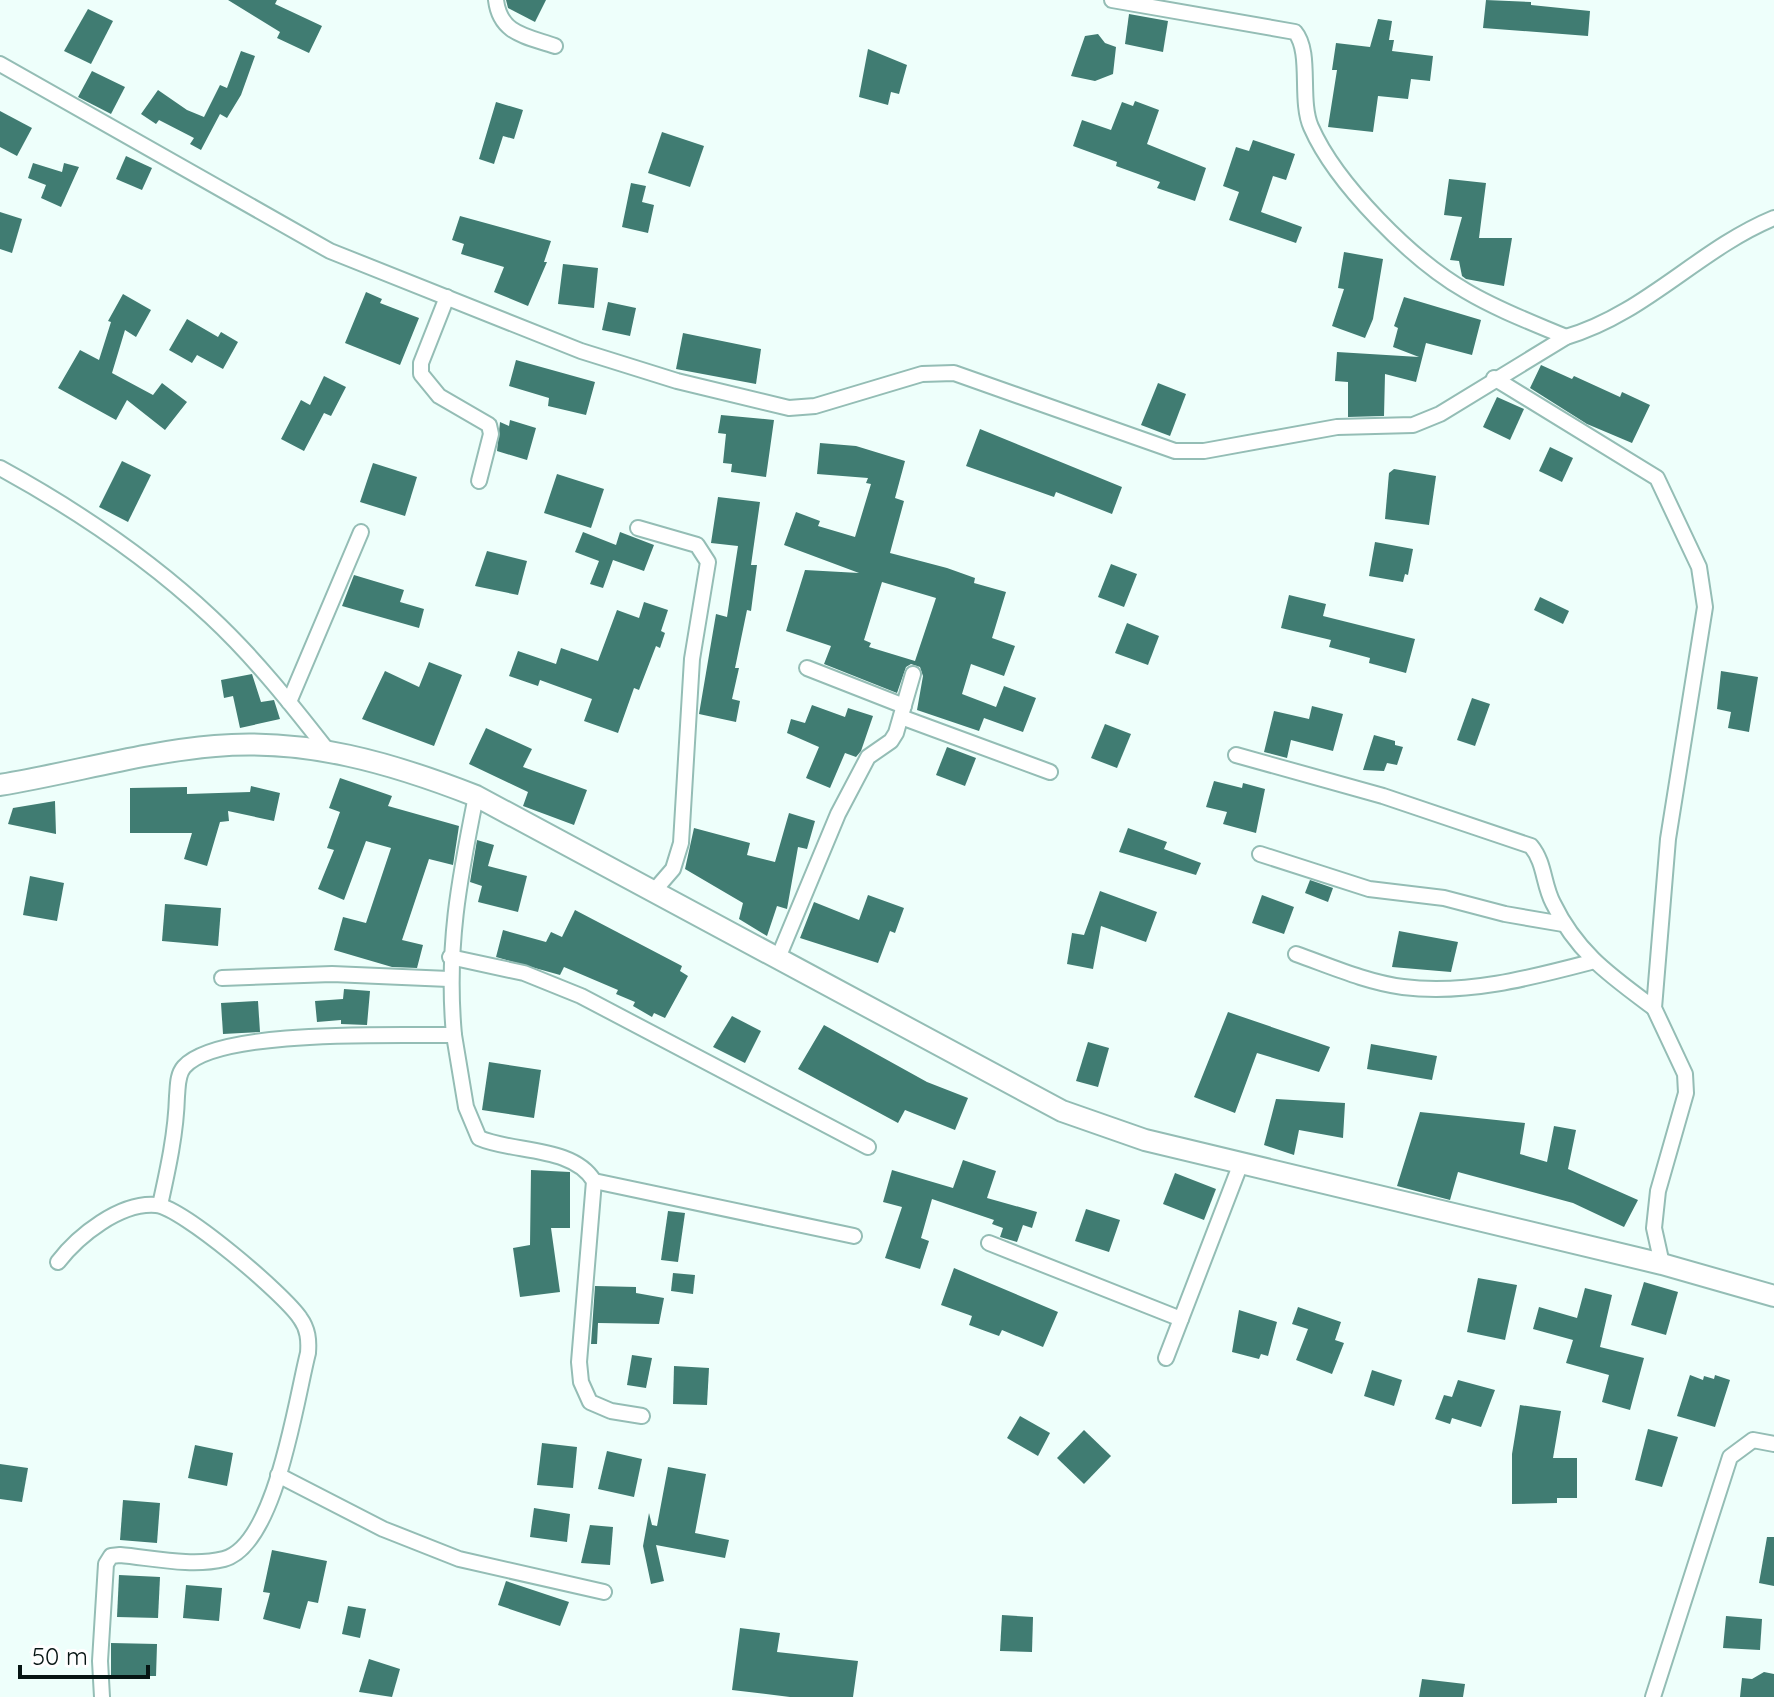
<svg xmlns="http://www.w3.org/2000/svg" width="1774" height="1697" viewBox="0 0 1774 1697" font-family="Quicksand,sans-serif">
<rect width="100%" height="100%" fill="#eefffb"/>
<g fill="#407c72" fill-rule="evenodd">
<polygon points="228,0 277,0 275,4 322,26 309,53 277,38 280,32"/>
<polygon points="506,0 546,0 535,22 508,8"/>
<polygon points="1486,0 1531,2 1531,5 1590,11 1588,36 1483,28"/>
<polygon points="88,9 113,21 91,64 64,51"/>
<polygon points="1129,14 1168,21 1163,52 1125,44"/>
<polygon points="1378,19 1392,21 1389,40 1394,40 1392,51 1433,56 1430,81 1411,79 1408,99 1378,96 1373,132 1328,127 1337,70 1332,70 1336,43 1370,47"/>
<polygon points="1098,34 1105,43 1116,47 1113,74 1095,81 1071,76 1085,36"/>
<polygon points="868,49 907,65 899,94 891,92 888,105 859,97"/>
<polygon points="241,51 255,56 241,95 227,118 220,114 201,150 190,144 194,138 159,120 156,124 141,114 158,90 187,110 204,117 220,85 227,88"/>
<polygon points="92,71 125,87 111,114 78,97"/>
<polygon points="1135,101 1159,110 1147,144 1206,168 1195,201 1157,188 1160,182 1116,166 1117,162 1073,146 1082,120 1111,130 1122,102 1133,106"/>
<polygon points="496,102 523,110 514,139 503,136 494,164 479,159"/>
<polygon points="0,111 32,128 17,156 0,147"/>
<polygon points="662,132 704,146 690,187 648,173"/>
<polygon points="1253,140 1295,154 1286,180 1273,176 1261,212 1302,227 1296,243 1229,220 1239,192 1223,186 1236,147 1249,151"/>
<polygon points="126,156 152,168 142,190 116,179"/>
<polygon points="33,163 62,172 64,163 79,167 61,207 41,198 46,185 28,178"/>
<polygon points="1449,179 1486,183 1479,238 1512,238 1504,286 1466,279 1462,276 1459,261 1450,260 1462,217 1444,215"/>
<polygon points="631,183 646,186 642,202 654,205 648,233 622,227"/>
<polygon points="0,212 22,219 12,253 0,249"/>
<polygon points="460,216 551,241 544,262 547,262 528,306 494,292 504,267 461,254 464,244 452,240"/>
<polygon points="1344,252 1383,259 1373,319 1365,338 1332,326 1344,289 1338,288"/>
<polygon points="563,264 598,268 594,308 558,304"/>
<polygon points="366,292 382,299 380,303 419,318 400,365 345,343"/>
<polygon points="123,294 151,310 136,337 125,330 112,373 153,395 162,383 187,402 165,430 127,400 116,420 58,388 80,350 99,360 111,322 108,321"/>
<polygon points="1404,297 1481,320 1472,355 1426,343 1416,382 1385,374 1384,416 1348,417 1348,382 1335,381 1337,352 1419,357 1393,347 1398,328 1394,326"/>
<polygon points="608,302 636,308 630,336 602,330"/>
<polygon points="187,319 218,337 221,332 238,342 223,369 197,355 192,363 169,350"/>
<polygon points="683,333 761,349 756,384 676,369"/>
<polygon points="516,360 595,382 586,415 548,406 549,398 509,386"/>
<polygon points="1541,365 1572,379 1574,376 1620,397 1622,392 1650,405 1632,443 1587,424 1530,388"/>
<polygon points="324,376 346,387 331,416 324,413 304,451 281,439 301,400 310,405"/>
<polygon points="1158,383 1186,394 1170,436 1141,425"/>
<polygon points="1497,397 1524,409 1510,440 1483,427"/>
<polygon points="721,415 774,420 766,477 731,472 732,464 723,463 726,434 718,433"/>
<polygon points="510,420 536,428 527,460 497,451 500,422 509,426"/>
<polygon points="980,429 1122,487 1112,514 1056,492 1054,497 966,466"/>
<path d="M 820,443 L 856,446 L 905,461 L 895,498 L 904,501 L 890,553 L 947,568 L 975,578 L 974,583 L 1006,592 L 992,638 L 1015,646 L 1004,676 L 971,664 L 962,694 L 996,707 L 1004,686 L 1036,698 L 1023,732 L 984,718 L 979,731 L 917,710 L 923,676 L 920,667 L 911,664 L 906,667 L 897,693 L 824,664 L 831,646 L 786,631 L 805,570 L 859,573 L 784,545 L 796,512 L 820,521 L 818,526 L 855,537 L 871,484 L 866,483 L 868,478 L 817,474 ZM 882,582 L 936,598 L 915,661 L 869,647 L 871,643 L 864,640 Z"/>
<polygon points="1550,447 1573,458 1562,482 1539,471"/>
<polygon points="122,461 151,475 128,522 99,507"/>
<polygon points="373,463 417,477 405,516 360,502"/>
<polygon points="1394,469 1436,476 1429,525 1385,519 1389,473"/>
<polygon points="557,474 604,489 591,528 544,513"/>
<polygon points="718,497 760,502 751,565 757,565 751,611 747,610 735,668 739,668 732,699 740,701 736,722 699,714 716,614 727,617 738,546 711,543"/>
<polygon points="583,532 616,545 620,532 654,545 644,571 613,560 603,588 590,584 599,561 575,552"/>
<polygon points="1375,542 1413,549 1408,575 1405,574 1403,582 1369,576"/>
<polygon points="487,551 527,561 518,595 475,586"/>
<polygon points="1111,564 1137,574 1124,607 1098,597"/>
<polygon points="354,575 404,590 400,602 424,609 419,628 342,606"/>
<polygon points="1289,595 1326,604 1323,616 1415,639 1406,673 1369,663 1370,658 1329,647 1331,640 1281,628"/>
<polygon points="1540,597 1569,611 1563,624 1534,610"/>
<polygon points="644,602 668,610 661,631 665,633 660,648 656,646 639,690 634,688 618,733 584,721 592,699 540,680 538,686 509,676 518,651 556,664 561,648 598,661 617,610 639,618"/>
<polygon points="1127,623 1159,636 1148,665 1115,653"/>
<polygon points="429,662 462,675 434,746 362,719 385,671 419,687"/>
<polygon points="1721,671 1758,677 1749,732 1728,728 1731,712 1717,709"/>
<polygon points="252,674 261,702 274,700 280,719 240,728 233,696 224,698 221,680"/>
<polygon points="1472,698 1490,704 1475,746 1457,740"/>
<polygon points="812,705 845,717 848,708 873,716 861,751 856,757 845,753 830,788 806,778 819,747 787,733 791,719 805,723"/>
<polygon points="1312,706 1343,714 1333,751 1291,740 1287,758 1264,752 1274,711 1309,719"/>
<polygon points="1105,724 1131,734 1117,768 1091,758"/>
<polygon points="486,728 532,749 523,767 587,790 574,825 523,806 528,792 469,764"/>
<polygon points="1374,735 1395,741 1395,745 1403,747 1397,765 1387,763 1384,771 1363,770"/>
<polygon points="947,747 976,758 965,786 936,775"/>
<polygon points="340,778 392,796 388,806 459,826 453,865 429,859 402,940 423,945 417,968 392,967 334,950 343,917 366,923 391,848 366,841 344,900 318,889 334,850 327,848 340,812 329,808"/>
<polygon points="1214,781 1242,788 1243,783 1265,789 1256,833 1223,824 1227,812 1206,807"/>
<polygon points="251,786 280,793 274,821 228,811 229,821 220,822 207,866 184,859 192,833 130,833 130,788 187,787 187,794 250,792"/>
<polygon points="55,801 56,834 8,824 13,808"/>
<polygon points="789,813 815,821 807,849 798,847 787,909 777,906 767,936 739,919 743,903 685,869 694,828 750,843 747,855 775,862"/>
<polygon points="1128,828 1167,842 1164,849 1201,863 1196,875 1119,852"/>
<polygon points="477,840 494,845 488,866 527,876 518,912 478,902 482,886 470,882"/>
<polygon points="30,876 64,883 57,921 23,915"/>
<polygon points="1310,880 1333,888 1328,902 1305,893"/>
<polygon points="1100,891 1157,912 1146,942 1101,926 1093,969 1067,964 1072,933 1084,935"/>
<polygon points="868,895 904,908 895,933 890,931 878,963 800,938 814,902 859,920"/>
<polygon points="1262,895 1294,907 1284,934 1252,923"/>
<polygon points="165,904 221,908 218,946 162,941"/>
<polygon points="575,910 682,966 680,971 688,976 665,1018 654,1013 652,1017 633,1006 635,1002 616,994 618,990 564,967 560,975 496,957 503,930 546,942 551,932 562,937"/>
<polygon points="1399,931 1458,942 1451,972 1392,967"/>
<polygon points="344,989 370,991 367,1025 341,1024 341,1020 317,1022 315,1001 343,999"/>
<polygon points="258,1001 260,1032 223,1034 221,1003"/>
<polygon points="1228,1012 1330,1047 1319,1072 1257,1053 1235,1113 1194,1097"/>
<polygon points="732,1016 761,1031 745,1063 713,1047"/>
<polygon points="824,1025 927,1082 968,1098 955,1130 905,1110 898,1123 798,1069"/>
<polygon points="1088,1042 1109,1048 1098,1087 1076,1081"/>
<polygon points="1371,1044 1437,1056 1432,1080 1367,1069"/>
<polygon points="489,1062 541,1070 534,1118 482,1110"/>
<polygon points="1276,1099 1345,1103 1343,1138 1299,1130 1294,1155 1264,1145"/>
<polygon points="1420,1112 1525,1123 1520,1154 1547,1162 1554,1126 1576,1130 1568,1169 1638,1200 1624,1227 1573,1203 1458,1172 1450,1200 1397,1186"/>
<polygon points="963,1160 996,1171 987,1198 1037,1212 1032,1228 1023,1225 1017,1242 1000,1237 1003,1228 992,1224 994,1220 932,1199 921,1238 929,1241 920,1269 885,1258 902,1207 883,1202 892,1170 953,1188"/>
<polygon points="531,1170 570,1172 570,1228 551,1228 560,1292 520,1297 513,1248 530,1245"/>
<polygon points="1175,1173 1216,1189 1204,1220 1163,1204"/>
<polygon points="1086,1209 1120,1220 1109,1252 1075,1241"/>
<polygon points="668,1211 685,1213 678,1262 661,1260"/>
<polygon points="954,1268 1058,1312 1043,1347 1002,1330 999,1336 969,1325 972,1316 941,1305"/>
<polygon points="673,1273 695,1275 693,1294 671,1291"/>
<polygon points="1478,1278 1517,1285 1505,1340 1467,1332"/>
<polygon points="1644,1282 1678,1292 1666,1335 1631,1325"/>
<polygon points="595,1286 636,1287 636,1293 664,1298 659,1324 598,1323 597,1344 591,1344"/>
<polygon points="1585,1288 1612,1295 1600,1347 1644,1358 1630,1410 1602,1402 1609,1375 1566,1363 1573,1340 1533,1329 1539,1307 1577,1318"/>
<polygon points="1298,1307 1341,1322 1335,1340 1344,1343 1332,1374 1296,1360 1308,1329 1292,1324"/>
<polygon points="1239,1310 1277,1322 1268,1356 1261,1354 1259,1359 1232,1352"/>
<polygon points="632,1355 652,1358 646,1388 627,1385"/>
<polygon points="674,1366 709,1368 707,1405 673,1404"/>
<polygon points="1372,1370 1402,1380 1394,1406 1364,1396"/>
<polygon points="1690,1375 1703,1380 1704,1376 1714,1379 1715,1375 1730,1380 1715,1427 1677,1416"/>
<polygon points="1458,1380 1495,1390 1481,1427 1452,1418 1450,1424 1435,1419 1444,1395 1452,1397"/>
<polygon points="1520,1405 1561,1411 1553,1458 1577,1458 1577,1498 1557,1498 1557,1503 1512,1504 1512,1454"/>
<polygon points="1020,1416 1050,1433 1038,1456 1007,1438"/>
<polygon points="1648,1429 1678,1437 1662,1487 1635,1480"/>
<polygon points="1084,1430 1111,1456 1084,1484 1057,1458"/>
<polygon points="542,1443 577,1447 573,1488 537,1485"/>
<polygon points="195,1445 233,1453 227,1486 188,1478"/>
<polygon points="607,1451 642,1459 634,1497 598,1489"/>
<polygon points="0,1464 28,1468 22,1502 0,1499"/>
<polygon points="668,1467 706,1474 695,1533 729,1540 725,1558 656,1545 664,1581 651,1584 643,1546 649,1513 652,1525 657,1526"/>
<polygon points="123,1500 160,1503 157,1543 120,1540"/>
<polygon points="534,1508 570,1514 567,1542 530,1537"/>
<polygon points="590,1525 613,1527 610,1565 581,1563"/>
<polygon points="1767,1537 1774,1537 1774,1586 1759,1583"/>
<polygon points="272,1550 327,1561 318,1603 308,1601 300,1629 263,1619 270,1593 263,1592"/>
<polygon points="119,1575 160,1577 158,1618 117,1617"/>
<polygon points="506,1581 569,1602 560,1626 498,1605"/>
<polygon points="186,1585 222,1588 219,1621 183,1618"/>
<polygon points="348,1606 366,1609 360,1638 342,1634"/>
<polygon points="1002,1615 1033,1617 1032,1652 1000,1651"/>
<polygon points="1726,1616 1762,1619 1760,1650 1723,1648"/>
<polygon points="740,1628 780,1633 777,1652 858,1661 853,1697 790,1697 732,1690"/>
<polygon points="111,1643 157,1644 156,1676 111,1676"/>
<polygon points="369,1659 400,1669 392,1697 359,1692"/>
<polygon points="1764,1672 1774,1674 1774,1697 1740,1697 1742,1678 1752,1679"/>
<polygon points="1422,1679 1465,1684 1463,1697 1419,1697"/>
</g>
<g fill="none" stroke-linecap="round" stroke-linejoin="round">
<g stroke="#94bdb5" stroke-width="18">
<g id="street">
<path d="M 496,0 C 500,34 526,36 555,46"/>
<path d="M 1112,0 L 1295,32 C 1312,52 1299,100 1311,127 C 1336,184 1412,260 1466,291 C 1498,310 1533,323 1566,337"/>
<path d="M 0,64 L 330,251 L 581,351 L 677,381 L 789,408 L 815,406 L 922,374 L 954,373 L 1175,451 L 1204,451 L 1337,427 L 1413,425 L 1440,414 L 1566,337 C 1645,314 1699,249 1774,218"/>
<polyline points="447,297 421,363 421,374 439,396 489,425 491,434 479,481"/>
<polyline points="1494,378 1657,478 1699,567 1705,607 1668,839 1654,1008 1685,1074 1686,1093 1658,1191 1654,1228 1662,1264"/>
<path d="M 0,468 C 75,509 148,558 211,617 C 254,657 292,705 328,751"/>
<polyline points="638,528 697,545 708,562 692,659 681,843 673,869 654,891"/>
<polyline points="807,668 904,706"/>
<polyline points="289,702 361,532"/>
<polyline points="901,717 1050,772"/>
<path d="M 1236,755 L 1383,796 L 1531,846 C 1545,863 1543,884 1553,903 C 1577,953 1611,976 1654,1008"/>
<polyline points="1260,854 1369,889 1444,898 1505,914 1563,924"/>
<path d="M 1296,954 C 1330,966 1366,982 1403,987 C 1466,995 1530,978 1591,962"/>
<polyline points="450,957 524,973 581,996 868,1147"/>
<polyline points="778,958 838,814 868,757 891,741 896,733 913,674"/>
<polyline points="222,978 332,974 449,979"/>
<path d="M 454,1035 L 466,1107 L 479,1138 C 513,1153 573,1146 594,1181 L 579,1362 L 581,1382 L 590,1402 L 611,1411 L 642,1416"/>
<polyline points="594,1181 854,1236"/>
<path d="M 160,1205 C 168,1169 176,1133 177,1096 C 178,1087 177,1075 184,1067 C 218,1028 401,1036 454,1035 C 446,948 459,880 476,796"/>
<polyline points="989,1243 1181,1319"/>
<path d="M 58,1262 C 78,1236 120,1202 156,1205 C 182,1207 284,1294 300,1318 C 308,1329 309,1340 308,1353 C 296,1399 276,1545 224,1559 C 192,1567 153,1558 120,1555 L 111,1556 L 106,1564 L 100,1661 L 102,1697"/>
<polyline points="1166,1358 1241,1163"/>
<polyline points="278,1475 383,1529 459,1559 604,1592"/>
<polyline points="1653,1697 1730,1457 1753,1440 1774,1444"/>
</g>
</g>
<g stroke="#94bdb5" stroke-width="24">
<path id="secondary" d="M 0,785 C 72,773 143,752 215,746 C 306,738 392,763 476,796 L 1062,1111 L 1145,1140 L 1662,1264 L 1774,1296"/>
</g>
<use href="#street" stroke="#fff" stroke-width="14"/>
<use href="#secondary" stroke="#fff" stroke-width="20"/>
</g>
<path d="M20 1665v12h128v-12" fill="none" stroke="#061513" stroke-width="4"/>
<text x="32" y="1665" font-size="24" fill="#061513" stroke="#ffffff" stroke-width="6" paint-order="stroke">50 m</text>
</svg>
